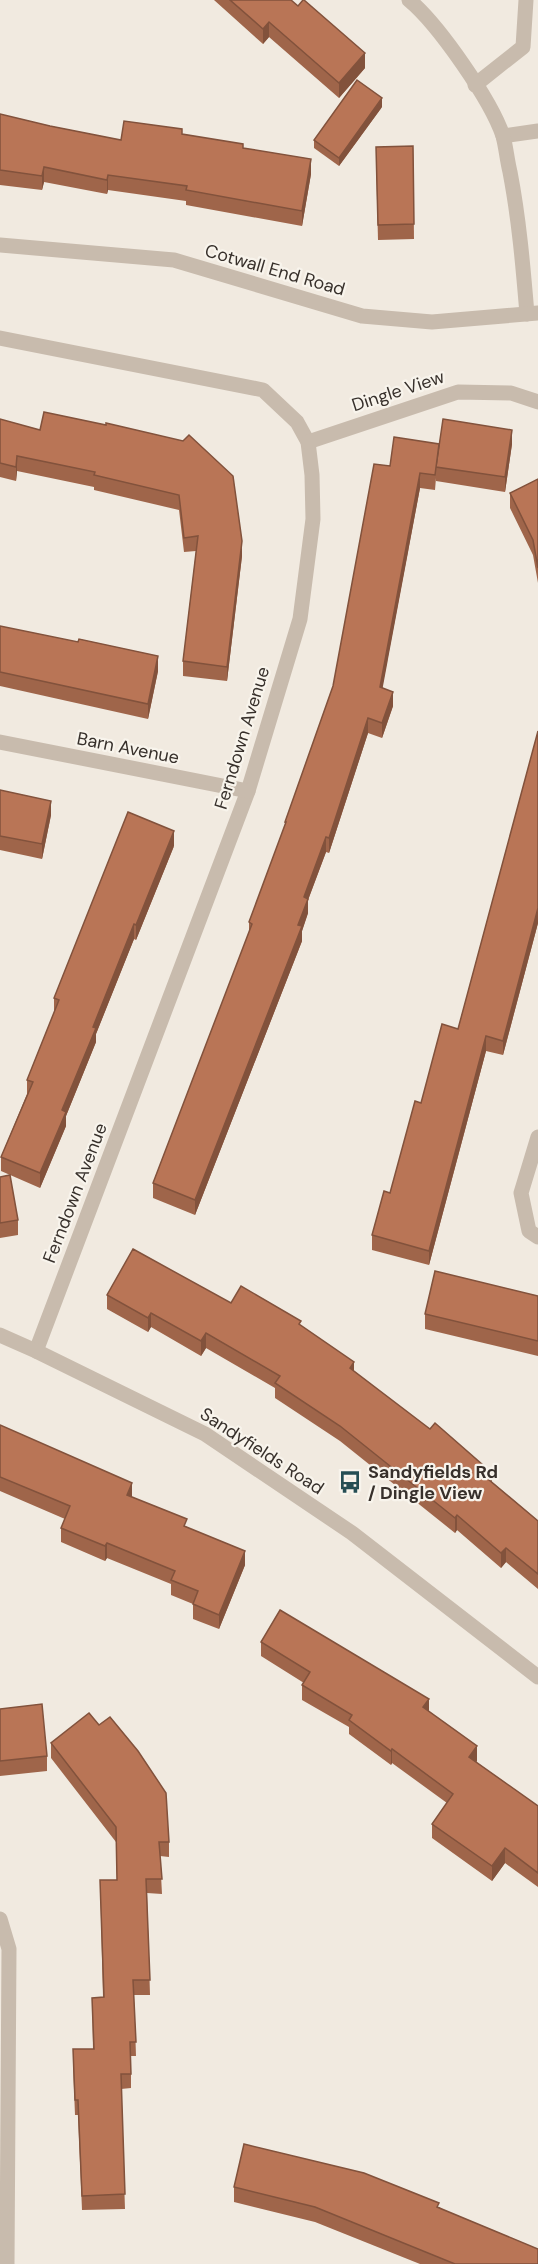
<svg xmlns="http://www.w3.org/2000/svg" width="538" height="2264" viewBox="0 0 538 2264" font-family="'DM Sans',sans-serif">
<rect width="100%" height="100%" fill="#f1eae0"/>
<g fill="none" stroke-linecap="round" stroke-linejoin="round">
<g stroke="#c8bbad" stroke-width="15">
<polyline points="475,85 523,47 526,0"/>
<polyline points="503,136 538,131"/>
</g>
<g stroke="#c8bbad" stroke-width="15">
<path d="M 409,0 C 438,24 491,100 503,136 C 506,147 507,160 510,172 C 519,219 523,266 527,314"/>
<polyline points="0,245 174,260 362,316 432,322 538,313"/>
<polyline points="0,338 263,390 297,422 308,442 312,475 313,519 300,619 248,791 36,1351"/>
<polyline points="308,442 458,392 511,393 538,402"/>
<polyline points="0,742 248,791"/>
<polyline points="538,1137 521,1193 529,1231 538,1237"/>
<polyline points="0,1919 9,1949 7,2264"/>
</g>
<polyline stroke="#c8bbad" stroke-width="15" points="0,1335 36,1351 205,1434 352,1533 538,1677"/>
</g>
<g fill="#9f654a">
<polygon points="214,0 291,0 365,68 339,98 269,37 263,44"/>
<polygon points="382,107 339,166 314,148 314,140"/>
<polygon points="0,114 50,126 121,140 182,134 243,148 311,174 302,226 186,205 186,201 108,190 107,194 44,182 42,190 0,185"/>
<polygon points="413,146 414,239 378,240 376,161"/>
<polygon points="0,419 40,430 106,425 242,556 227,681 183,676 183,661 196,551 184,552 179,510 94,490 94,487 17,471 16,481 0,477"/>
<polygon points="439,444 512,444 505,492 436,481 436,478 435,490 420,488 382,688 393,706 382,738 368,733 329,853 326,852 308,900 308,913 302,931 302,941 195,1215 153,1198 153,1183 249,933 249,922 285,827 285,822 333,686 390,466"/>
<polygon points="538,479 538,583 533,555 510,508 510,493"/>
<polygon points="0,626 158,671 148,719 0,686"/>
<polygon points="538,731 538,923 503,1055 486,1051 429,1265 372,1250 372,1235 390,1193 421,1103 458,1029"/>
<polygon points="0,790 51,815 42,859 0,850"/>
<polygon points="174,846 136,940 134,939 96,1034 96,1042 66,1116 66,1126 40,1188 1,1171 1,1157 27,1094 27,1080 54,1013 54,998"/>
<polygon points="0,1177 18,1220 18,1235 0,1238"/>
<polygon points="107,1295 231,1303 301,1326 354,1371 492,1482 538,1521 538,1589 506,1562 501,1568 457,1530 455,1533 340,1441 275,1398 275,1388 206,1348 201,1356 151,1327 148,1332 107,1309"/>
<polygon points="538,1296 538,1356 425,1329 425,1314"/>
<polygon points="0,1425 187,1527 245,1565 219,1629 193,1619 193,1604 171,1595 171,1584 107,1558 105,1561 61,1542 61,1528 65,1519 0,1491"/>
<polygon points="261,1642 429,1711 477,1761 476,1762 538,1806 538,1887 505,1863 492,1881 432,1838 432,1824 447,1803 392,1763 391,1765 349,1734 349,1727 302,1700 302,1685 304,1683 261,1656"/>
<polygon points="0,1709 47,1756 47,1771 0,1776"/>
<polygon points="51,1743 169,1842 169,1857 160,1856 162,1894 147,1893 150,1995 134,1995 136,2056 131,2056 131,2088 121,2089 125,2209 82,2210 78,2115 75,2115 73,2064 73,2049 93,2049 92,1998 103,1997 100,1880 117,1880 116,1842 51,1758"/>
<polygon points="234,2187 439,2207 538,2264 420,2264 315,2222 234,2202"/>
</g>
<g fill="#82523c">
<polygon points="269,22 269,37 263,44 263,29"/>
<polygon points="365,53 365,68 339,98 339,83"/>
<polygon points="382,98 382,107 339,166 339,158"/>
<polygon points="311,159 311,174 302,226 302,211"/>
<polygon points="44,167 44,182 42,190 42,176"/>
<polygon points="108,175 108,190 107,194 107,180"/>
<polygon points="512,430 512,444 505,492 505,477"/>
<polygon points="17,456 17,471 16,481 16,467"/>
<polygon points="420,473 420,488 380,702 380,687"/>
<polygon points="242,541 242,556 227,681 227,667"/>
<polygon points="158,656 158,671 148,719 148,704"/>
<polygon points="393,692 393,706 382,738 382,723"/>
<polygon points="368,718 368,733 329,853 329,838"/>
<polygon points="51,801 51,815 42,859 42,844"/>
<polygon points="174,831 174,846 136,940 136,925"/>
<polygon points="326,837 326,852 308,900 308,913 302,931 302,941 195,1215 195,1200 298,925 304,897"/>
<polygon points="538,908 538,923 503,1055 503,1041"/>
<polygon points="134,924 134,939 96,1034 96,1042 66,1116 66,1126 40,1188 40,1173 62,1110 93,1027"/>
<polygon points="486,1036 486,1051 429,1265 429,1251"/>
<polygon points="151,1313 151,1327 148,1332 148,1318"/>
<polygon points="206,1333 206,1348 201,1356 201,1341"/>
<polygon points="354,1362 354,1376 350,1368"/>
<polygon points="492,1473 492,1488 488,1479"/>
<polygon points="132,1483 132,1498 127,1495"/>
<polygon points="457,1515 457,1530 455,1533 455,1518"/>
<polygon points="107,1543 107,1558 105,1561 105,1546"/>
<polygon points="506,1548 506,1562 501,1568 501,1553"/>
<polygon points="245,1551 245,1565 219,1629 219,1615"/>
<polygon points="429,1699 429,1713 423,1707"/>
<polygon points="477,1746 477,1761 469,1772 469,1757"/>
<polygon points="392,1749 392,1763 391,1765 391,1751"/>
<polygon points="505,1848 505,1863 492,1881 492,1866"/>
</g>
<g fill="#b97556" stroke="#82523c" stroke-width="1.5">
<polygon points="230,0 291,0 298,6 303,0 304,0 365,53 339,83 269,22 263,29"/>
<polygon points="357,80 382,98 339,158 314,140"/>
<polygon points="0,114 50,126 121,140 124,121 182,129 182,134 243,144 243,148 311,159 302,211 186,190 187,186 108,175 107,180 44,167 42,176 0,170"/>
<polygon points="413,146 414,224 378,225 376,147"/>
<polygon points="44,412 106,425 106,423 183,441 189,435 233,476 242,541 227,667 183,661 198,536 184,538 179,495 94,475 95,472 17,456 16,467 0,463 0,419 40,430"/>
<polygon points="443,419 512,430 505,477 436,467"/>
<polygon points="394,437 439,444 435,475 420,473 380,687 393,692 382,723 368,718 329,838 326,837 304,897 308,899 298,925 302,926 195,1200 153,1183 252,924 249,922 286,822 285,822 333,686 374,464 390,466"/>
<polygon points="538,479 538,568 533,540 510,493"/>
<polygon points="0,626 78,642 79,639 158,656 148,704 0,672"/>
<polygon points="538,731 538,908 503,1041 486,1036 429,1251 372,1235 384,1191 390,1193 415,1101 421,1103 442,1024 458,1029"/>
<polygon points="0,790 51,801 42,844 0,836"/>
<polygon points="128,812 174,831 136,925 134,924 93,1027 96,1028 62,1110 66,1112 40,1173 1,1157 33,1082 27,1080 59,1000 54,998"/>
<polygon points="10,1175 18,1220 0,1223 0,1177"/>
<polygon points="133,1249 231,1303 241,1286 301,1321 299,1324 354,1362 350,1368 430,1429 435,1423 492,1473 488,1479 538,1521 538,1574 506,1548 501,1553 457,1515 455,1518 340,1426 275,1383 280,1376 206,1333 201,1341 151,1313 148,1318 107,1295"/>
<polygon points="435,1271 538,1296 538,1341 425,1314"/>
<polygon points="0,1425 132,1483 127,1495 187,1519 184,1526 245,1551 219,1615 193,1604 198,1591 171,1580 175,1571 107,1543 105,1546 61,1528 70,1506 0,1477"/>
<polygon points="280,1610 429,1699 423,1707 477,1746 469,1757 538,1806 538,1873 505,1848 492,1866 432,1824 453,1794 392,1749 391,1751 349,1720 352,1715 302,1685 310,1672 261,1642"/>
<polygon points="42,1704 47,1756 0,1761 0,1709"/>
<polygon points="89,1713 99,1725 110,1717 138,1751 166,1793 169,1842 159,1842 162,1879 146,1879 150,1980 133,1980 136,2042 130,2042 131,2074 121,2074 125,2194 82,2196 78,2100 75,2100 73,2049 94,2049 92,1998 104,1997 100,1880 117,1880 116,1827 51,1743"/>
<polygon points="244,2144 364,2173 439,2203 437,2207 538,2249 538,2264 455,2264 315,2207 234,2187"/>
</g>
<defs>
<g id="bus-bare" transform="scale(1.8)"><path d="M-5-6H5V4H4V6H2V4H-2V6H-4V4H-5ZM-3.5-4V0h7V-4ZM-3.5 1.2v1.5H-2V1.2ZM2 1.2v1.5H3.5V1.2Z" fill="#254e54" stroke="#f8f4ec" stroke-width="2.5" paint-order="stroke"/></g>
</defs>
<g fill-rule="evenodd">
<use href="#bus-bare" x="350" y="1482"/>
</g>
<g text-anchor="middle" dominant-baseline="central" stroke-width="4.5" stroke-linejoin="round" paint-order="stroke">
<g font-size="18" fill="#37302b" stroke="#f8f4ec">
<text transform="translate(275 270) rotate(16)">Cotwall End Road</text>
<text transform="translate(398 391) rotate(-18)">Dingle View</text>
<text transform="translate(242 738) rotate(-73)">Ferndown Avenue</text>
<text transform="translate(128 748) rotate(11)">Barn Avenue</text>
<text transform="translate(75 1193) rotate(-69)">Ferndown Avenue</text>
<text transform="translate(262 1451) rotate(33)">Sandyfields Road</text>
</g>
<g font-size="18" font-weight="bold" fill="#37302b" stroke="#f8f4ec" text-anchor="start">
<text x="368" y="1472">Sandyfields Rd<tspan x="368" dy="21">/ Dingle View</tspan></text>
</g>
</g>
</svg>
